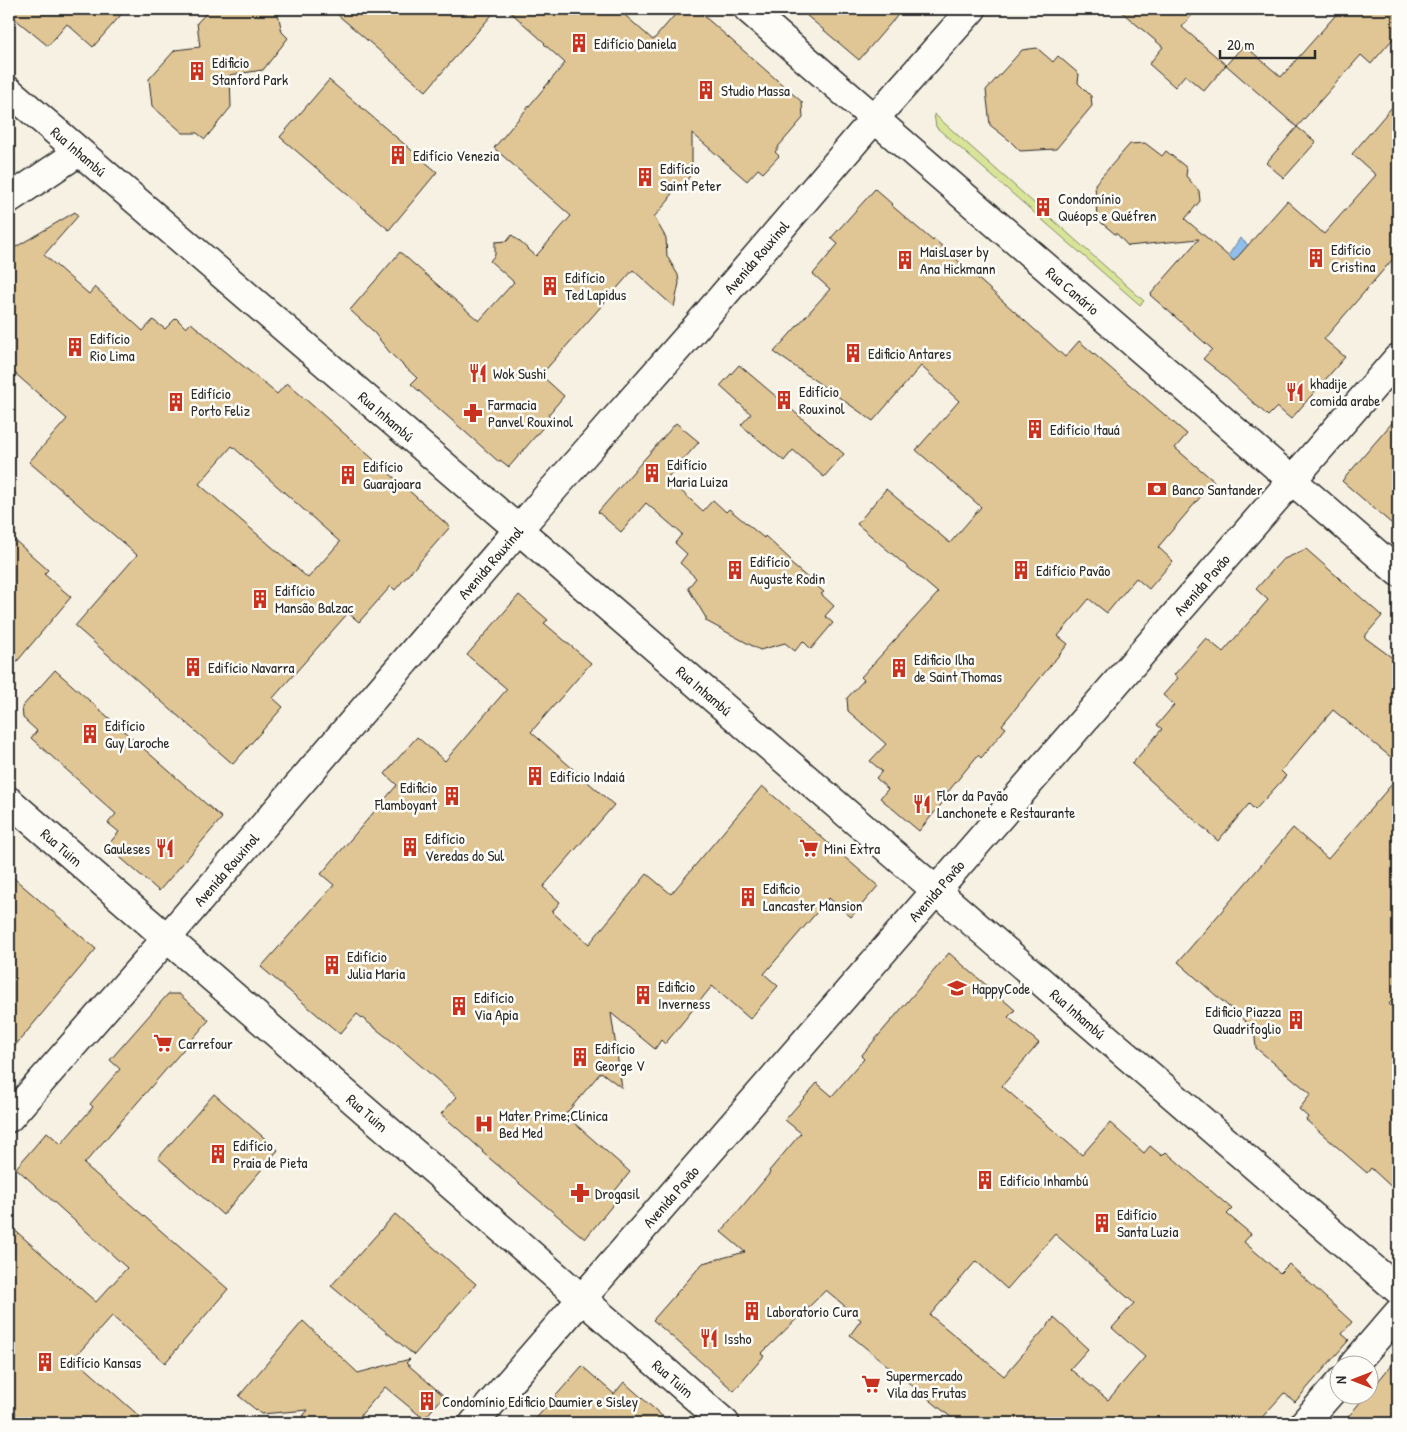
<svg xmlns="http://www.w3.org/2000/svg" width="1407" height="1432" viewBox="0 0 1407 1432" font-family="'Patrick Hand',sans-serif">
<rect width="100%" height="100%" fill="#f7f1e3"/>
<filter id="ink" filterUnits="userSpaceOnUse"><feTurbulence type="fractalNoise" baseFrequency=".02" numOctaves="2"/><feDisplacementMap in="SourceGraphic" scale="10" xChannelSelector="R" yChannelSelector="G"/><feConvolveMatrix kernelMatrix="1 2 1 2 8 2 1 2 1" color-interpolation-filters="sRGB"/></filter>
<g filter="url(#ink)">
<polygon fill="#d8e598" stroke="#828862" points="934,114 1144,301 1140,305 936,127"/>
<polygon fill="#91bfeb" stroke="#68849e" points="1240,238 1265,259 1250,276 1228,256"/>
<g fill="#e0c595" stroke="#2b2b2b" fill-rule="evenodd">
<polygon points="9,9 126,9 93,47 67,24 48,46 9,14"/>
<polygon points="210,9 277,9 282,32 288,38 263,70 230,75 231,107 205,139 197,133 183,133 152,106 149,79 175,50 200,47 197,23"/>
<polygon points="331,9 497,9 426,91"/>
<polygon points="507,9 618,9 653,40 680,9 696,9 802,102 803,118 778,147 779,147 775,152 779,156 763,173 758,169 747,181 692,133 692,173 684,184 672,192 669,200 654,217 666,238 667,256 678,275 679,283 674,307 633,270 541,375 564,396 548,415 551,418 509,467 500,460 499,462 411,384 417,378 391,354 372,330 350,310 400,252 479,321 514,282 490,261 495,255 495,242 507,241 512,235 536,256 571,216 494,148 565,63 544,44 545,43"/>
<polygon points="799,9 903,9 859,60"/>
<polygon points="1118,9 1197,9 1182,27 1226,65 1204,91 1185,75 1175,87 1149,64 1163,47"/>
<polygon points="1341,9 1398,9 1398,33 1371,64 1361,55 1297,127 1226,65 1244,45 1281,77"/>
<polygon points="1037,48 1053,62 1058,56 1079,74 1078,83 1091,96 1092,106 1056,149 1020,151 1009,140 990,125 986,90 1022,50"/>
<polygon points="329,80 437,172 389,230 280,137"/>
<polygon points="1398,100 1398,253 1324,339 1345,357 1291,419 1277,407 1268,416 1222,374 1203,359 1212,349 1150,295 1199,239 1128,246 1117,234 1115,234 1097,219 1095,184 1130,144 1145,143 1162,156 1166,151 1187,168 1186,176 1199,191 1200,201 1185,219 1234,261 1287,201 1324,234 1376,175 1352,154"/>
<polygon points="1297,127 1316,142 1284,178 1266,163"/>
<polygon points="875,189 892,204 891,205 933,241 934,239 1065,357 1079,341 1187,434 1175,448 1214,481 1158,547 1173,561 1149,589 1136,578 1107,613 1089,599 1058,636 1068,644 1002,725 1006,728 981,758 978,755 947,793 949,795 919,831 880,798 888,789 876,778 882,771 870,761 886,744 848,711 847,698 864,680 861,677 938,593 857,524 886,489 950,543 981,507 916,450 959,401 921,366 873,421 774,352 830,289 813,274 838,244 831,238"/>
<path d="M 75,212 L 78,216 L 44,255 L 89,294 L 95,287 L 143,331 L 153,320 L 165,329 L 176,318 L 186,328 L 191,323 L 277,394 L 287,383 L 450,527 L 395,590 L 391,586 L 359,622 L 348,613 L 273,698 L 283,707 L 233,764 L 75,626 L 137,555 L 29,462 L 67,419 L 9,368 L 9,251 ZM 232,446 L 340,542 L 308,578 L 199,484 Z"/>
<polygon points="739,365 844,454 824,477 793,450 784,461 741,425 751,414 720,386"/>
<polygon points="1398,416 1398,529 1342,481"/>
<polygon points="676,423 699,442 667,478 703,511 713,500 726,512 729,509 764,538 765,536 791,560 789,562 824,592 821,594 834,606 825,616 833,623 811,649 803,641 795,651 785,643 760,650 706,621 706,618 688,588 696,578 680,563 687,554 675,543 682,534 646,503 621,532 598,512"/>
<polygon points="9,535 48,570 44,574 71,597 9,671"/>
<polygon points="1306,549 1382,616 1364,637 1398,662 1398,763 1333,710 1281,771 1286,776 1255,810 1249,804 1218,841 1132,764 1162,729 1157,725 1174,705 1163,695 1178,678 1174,675 1206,638 1223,652 1268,600 1256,589 1282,560"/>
<polygon points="519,595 548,620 544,623 591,663 531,732 614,805 543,887 560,902 552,912 589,944 647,874 671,894 762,786 878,886 851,917 829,898 764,974 778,986 750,1019 712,986 665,1044 661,1040 655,1049 611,1013 622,1088 601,1072 565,1115 630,1172 610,1197 615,1202 585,1239 482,1152 483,1151 441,1114 457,1097 398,1046 357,1014 340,1034 261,967 334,885 321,874 397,785 385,774 393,764 417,737 445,761 507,689 467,655"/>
<polygon points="55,670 222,818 159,891 107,846 119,832 108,823 116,814 31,738 37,731 23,718 22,707"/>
<polygon points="1398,777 1398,994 1389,1004 1398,1013 1398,1193 1371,1168 1367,1173 1306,1120 1308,1117 1299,1109 1311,1094 1256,1048 1254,1029 1178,962 1293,828 1328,859"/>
<polygon points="9,874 96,949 9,1053"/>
<path d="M 949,953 L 1015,1010 L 1008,1017 L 1039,1043 L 1002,1086 L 1082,1155 L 1110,1123 L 1144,1153 L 1150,1146 L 1162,1156 L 1166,1152 L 1232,1209 L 1227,1214 L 1251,1234 L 1244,1242 L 1280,1273 L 1289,1264 L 1352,1322 L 1342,1334 L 1349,1340 L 1295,1402 L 1284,1393 L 1257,1423 L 958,1423 L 850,1335 L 861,1320 L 826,1290 L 761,1354 L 764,1356 L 734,1391 L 653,1320 L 703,1263 L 745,1252 L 721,1232 L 770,1173 L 769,1171 L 801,1133 L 785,1120 L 817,1083 L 832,1096 L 864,1059 L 861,1056 ZM 1055,1234 L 1134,1303 L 1112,1328 L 1145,1357 L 1108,1400 L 1070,1369 L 1088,1349 L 1054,1318 L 1004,1376 L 930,1315 L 976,1261 L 1007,1289 Z"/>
<polygon points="168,994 179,994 209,1020 84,1164 228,1289 165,1363 112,1316 74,1358 147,1423 9,1423 9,1225 96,1302 127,1268 16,1168 47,1132 61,1144 93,1107 90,1104 120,1069 110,1060"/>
<polygon points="214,1094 278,1150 223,1215 158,1158"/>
<polygon points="395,1214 476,1284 414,1355 331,1286"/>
<polygon points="303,1321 358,1373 410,1359 406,1363 444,1396 424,1419 385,1387 354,1423 297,1423 308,1410 261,1414 239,1396"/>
<polygon points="1398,1357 1398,1423 1343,1423 1367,1394 1370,1394 1370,1391"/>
<polygon points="582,1366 614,1394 624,1382 670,1423 532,1423"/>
</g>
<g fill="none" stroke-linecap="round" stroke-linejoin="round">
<g stroke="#2b2b2b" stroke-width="31">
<g id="street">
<path id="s1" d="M 748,9 L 1398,572"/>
<path id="s2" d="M 9,91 L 519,530 L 1398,1290"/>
<polyline points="9,199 79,152"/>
<path id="s3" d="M 9,801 L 725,1423"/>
<path id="s4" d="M 9,1118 L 166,939 L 549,494 L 692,332 L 875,118 L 972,9"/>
<polyline points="1354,1364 1398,1313"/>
<path id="s5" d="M 474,1423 L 1398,358"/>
<polyline points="1304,1423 1340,1382"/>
</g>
</g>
<use href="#street" stroke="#fdfcf7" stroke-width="28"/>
</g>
</g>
<defs>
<g id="building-bare" transform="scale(1.5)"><path d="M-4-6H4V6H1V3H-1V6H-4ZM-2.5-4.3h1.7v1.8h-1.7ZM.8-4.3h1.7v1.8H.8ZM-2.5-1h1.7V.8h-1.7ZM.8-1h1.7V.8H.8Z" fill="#c8321e" stroke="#fdfcf7" stroke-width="2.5" paint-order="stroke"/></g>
<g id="restaurant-bare" transform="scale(1.5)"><path d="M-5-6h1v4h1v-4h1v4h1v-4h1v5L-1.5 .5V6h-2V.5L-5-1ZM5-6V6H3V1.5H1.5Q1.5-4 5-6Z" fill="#c8321e" stroke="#fdfcf7" stroke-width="2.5" paint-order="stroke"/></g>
<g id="pharmacy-bare" transform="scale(1.5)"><path d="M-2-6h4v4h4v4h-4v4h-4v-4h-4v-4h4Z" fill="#c8321e" stroke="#fdfcf7" stroke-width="2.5" paint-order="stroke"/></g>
<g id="bank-bare" transform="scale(1.5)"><path d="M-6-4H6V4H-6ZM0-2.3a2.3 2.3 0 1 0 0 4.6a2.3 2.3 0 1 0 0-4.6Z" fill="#c8321e" stroke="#fdfcf7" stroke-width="2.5" paint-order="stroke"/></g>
<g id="supermarket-bare" transform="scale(1.5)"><path d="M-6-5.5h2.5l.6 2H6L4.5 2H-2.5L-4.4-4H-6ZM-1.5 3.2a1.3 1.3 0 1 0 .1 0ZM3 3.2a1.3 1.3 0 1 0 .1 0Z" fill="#c8321e" stroke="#fdfcf7" stroke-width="2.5" paint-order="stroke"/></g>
<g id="school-bare" transform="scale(1.5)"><path d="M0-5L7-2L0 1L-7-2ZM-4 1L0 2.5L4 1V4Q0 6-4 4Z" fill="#c8321e" stroke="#fdfcf7" stroke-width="2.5" paint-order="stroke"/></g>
<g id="hospital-bare" transform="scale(1.5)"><path d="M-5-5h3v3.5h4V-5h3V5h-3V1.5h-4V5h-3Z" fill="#c8321e" stroke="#fdfcf7" stroke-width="2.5" paint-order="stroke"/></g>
</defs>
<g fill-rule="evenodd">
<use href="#building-bare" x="579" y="43"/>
<use href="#building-bare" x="197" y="71"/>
<use href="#building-bare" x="706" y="90"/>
<use href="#building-bare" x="398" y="155"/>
<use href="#building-bare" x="645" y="177"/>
<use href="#building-bare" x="1043" y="207"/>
<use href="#building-bare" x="1316" y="258"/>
<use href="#building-bare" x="905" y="260"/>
<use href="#building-bare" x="550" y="286"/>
<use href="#building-bare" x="75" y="347"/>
<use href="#building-bare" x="853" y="353"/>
<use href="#restaurant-bare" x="478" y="373"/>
<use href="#restaurant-bare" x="1295" y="392"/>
<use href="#building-bare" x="784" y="400"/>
<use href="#building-bare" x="176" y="402"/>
<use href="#pharmacy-bare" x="473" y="413"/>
<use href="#building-bare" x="1035" y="429"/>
<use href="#building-bare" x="652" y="473"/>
<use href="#building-bare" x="348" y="475"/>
<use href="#bank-bare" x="1157" y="489"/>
<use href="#building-bare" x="735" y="570"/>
<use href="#building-bare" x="1021" y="570"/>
<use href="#building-bare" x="260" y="599"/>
<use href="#building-bare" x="193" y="667"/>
<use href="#building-bare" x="899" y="668"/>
<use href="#building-bare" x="90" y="734"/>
<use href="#building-bare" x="535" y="776"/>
<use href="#building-bare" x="452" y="796"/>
<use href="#restaurant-bare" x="922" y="804"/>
<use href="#building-bare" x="410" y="847"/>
<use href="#restaurant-bare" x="165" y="848"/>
<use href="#supermarket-bare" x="809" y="848"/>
<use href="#building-bare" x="748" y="897"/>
<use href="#building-bare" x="332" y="965"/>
<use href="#school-bare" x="957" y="988"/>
<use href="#building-bare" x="643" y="995"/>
<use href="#building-bare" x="459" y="1006"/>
<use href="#building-bare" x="1296" y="1020"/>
<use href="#supermarket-bare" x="163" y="1043"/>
<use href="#building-bare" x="580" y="1057"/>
<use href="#hospital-bare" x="484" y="1124"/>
<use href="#building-bare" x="218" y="1154"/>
<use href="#building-bare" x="985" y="1180"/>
<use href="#pharmacy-bare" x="580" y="1193"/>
<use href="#building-bare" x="1102" y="1223"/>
<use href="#building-bare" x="752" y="1311"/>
<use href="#restaurant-bare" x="709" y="1338"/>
<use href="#building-bare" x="45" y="1362"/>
<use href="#supermarket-bare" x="871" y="1384"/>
<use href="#building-bare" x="427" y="1401"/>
</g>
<g text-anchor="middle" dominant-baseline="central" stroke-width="5" stroke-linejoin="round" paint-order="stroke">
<g font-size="15" fill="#2b2b2b" stroke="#fdfcf7" text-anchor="start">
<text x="594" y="43">Edifício Daniela</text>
<text x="212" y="62">Edificio<tspan x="212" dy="17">Stanford Park</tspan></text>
<text x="721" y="90">Studio Massa</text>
<text x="413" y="155">Edifício Venezia</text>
<text x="660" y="168">Edifício<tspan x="660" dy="17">Saint Peter</tspan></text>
<text x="1058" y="198">Condomínio<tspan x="1058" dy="17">Quéops e Quéfren</tspan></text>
<text x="1331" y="249">Edifício<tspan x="1331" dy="17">Cristina</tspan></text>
<text x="920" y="251">MaisLaser by<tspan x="920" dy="17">Ana Hickmann</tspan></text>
<text x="565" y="277">Edifício<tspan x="565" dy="17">Ted Lapidus</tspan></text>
<text x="90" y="338">Edifício<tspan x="90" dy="17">Rio Lima</tspan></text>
<text x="868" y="353">Edificio Antares</text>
<text x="493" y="373">Wok Sushi</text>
<text x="1310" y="383">khadije<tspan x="1310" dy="17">comida arabe</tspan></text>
<text x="799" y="391">Edifício<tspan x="799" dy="17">Rouxinol</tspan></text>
<text x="191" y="393">Edifício<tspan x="191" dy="17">Porto Feliz</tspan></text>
<text x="488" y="404">Farmacia<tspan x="488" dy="17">Panvel Rouxinol</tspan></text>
<text x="1050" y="429">Edifício Itauá</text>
<text x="667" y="464">Edifício<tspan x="667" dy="17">Maria Luiza</tspan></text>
<text x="363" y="466">Edifício<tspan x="363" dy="17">Guarajoara</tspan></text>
<text x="1172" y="489">Banco Santander</text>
<text x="750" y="561">Edifício<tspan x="750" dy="17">Auguste Rodin</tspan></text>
<text x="1036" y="570">Edifício Pavão</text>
<text x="275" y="590">Edifício<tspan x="275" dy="17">Mansão Balzac</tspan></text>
<text x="914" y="659">Edificio Ilha<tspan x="914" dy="17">de Saint Thomas</tspan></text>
<text x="208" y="667">Edifício Navarra</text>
<text x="105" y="725">Edifício<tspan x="105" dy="17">Guy Laroche</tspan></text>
<text x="550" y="776">Edifício Indaiá</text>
<text x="437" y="787" text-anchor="end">Edificio<tspan x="437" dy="17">Flamboyant</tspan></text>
<text x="937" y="795">Flor da Pavão<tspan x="937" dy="17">Lanchonete e Restaurante</tspan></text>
<text x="425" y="838">Edifício<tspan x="425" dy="17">Veredas do Sul</tspan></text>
<text x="150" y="848" text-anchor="end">Gauleses</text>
<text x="824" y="848">Mini Extra</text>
<text x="763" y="888">Edificio<tspan x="763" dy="17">Lancaster Mansion</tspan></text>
<text x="347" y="956">Edifício<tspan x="347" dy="17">Julia Maria</tspan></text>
<text x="658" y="986">Edificio<tspan x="658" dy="17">Inverness</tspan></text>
<text x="972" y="988">HappyCode</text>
<text x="474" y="997">Edifício<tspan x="474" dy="17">Via Apia</tspan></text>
<text x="1281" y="1011" text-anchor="end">Edificio Piazza<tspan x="1281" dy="17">Quadrifoglio</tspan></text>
<text x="178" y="1043">Carrefour</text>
<text x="595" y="1048">Edifício<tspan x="595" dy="17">George V</tspan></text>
<text x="499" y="1115">Mater Prime;Clínica<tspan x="499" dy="17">Bed Med</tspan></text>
<text x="233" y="1145">Edifício<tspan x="233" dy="17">Praia de Pieta</tspan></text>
<text x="1000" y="1180">Edifício Inhambú</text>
<text x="595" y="1193">Drogasil</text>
<text x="1117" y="1214">Edifício<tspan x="1117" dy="17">Santa Luzia</tspan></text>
<text x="767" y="1311">Laboratorio Cura</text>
<text x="724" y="1338">Issho</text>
<text x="60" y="1362">Edifício Kansas</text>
<text x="886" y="1375">Supermercado<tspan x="886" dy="17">Vila das Frutas</tspan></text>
<text x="442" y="1401">Condomínio Edificio Daumier e Sisley</text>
</g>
<g font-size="15" fill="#2b2b2b" stroke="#fdfcf7">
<text stroke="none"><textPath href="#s2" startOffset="92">Rua Inhambú</textPath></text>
<text stroke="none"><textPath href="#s4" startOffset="1140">Avenida Rouxinol</textPath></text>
<text stroke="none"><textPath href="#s1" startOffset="430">Rua Canário</textPath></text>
<text stroke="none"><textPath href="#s2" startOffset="498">Rua Inhambú</textPath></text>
<text stroke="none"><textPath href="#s4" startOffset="735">Avenida Rouxinol</textPath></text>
<text stroke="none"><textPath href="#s5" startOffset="1110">Avenida Pavão</textPath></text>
<text stroke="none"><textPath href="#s2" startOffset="918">Rua Inhambú</textPath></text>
<text stroke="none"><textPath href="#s3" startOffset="70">Rua Tuim</textPath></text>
<text stroke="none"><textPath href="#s4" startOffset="330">Avenida Rouxinol</textPath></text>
<text stroke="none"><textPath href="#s5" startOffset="705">Avenida Pavão</textPath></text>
<text stroke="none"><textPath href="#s2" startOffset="1412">Rua Inhambú</textPath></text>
<text stroke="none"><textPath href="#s3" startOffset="475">Rua Tuim</textPath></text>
<text stroke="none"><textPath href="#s5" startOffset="300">Avenida Pavão</textPath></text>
<text stroke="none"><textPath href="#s3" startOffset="880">Rua Tuim</textPath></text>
</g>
</g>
<rect width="1407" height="1432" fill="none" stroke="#fdfcf7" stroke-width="30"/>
<rect x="15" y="15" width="1377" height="1402" fill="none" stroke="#2b2b2b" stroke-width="2" filter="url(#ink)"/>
<g transform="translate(1354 1380) rotate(270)"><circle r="24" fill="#fdfcf7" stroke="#a9a8a5"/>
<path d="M0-4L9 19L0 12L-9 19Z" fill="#c8321e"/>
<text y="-8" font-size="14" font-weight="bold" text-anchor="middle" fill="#2b2b2b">N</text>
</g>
<path d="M1220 50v8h95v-8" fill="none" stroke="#2b2b2b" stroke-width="2.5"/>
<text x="1227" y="50" font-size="15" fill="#2b2b2b" stroke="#fdfcf7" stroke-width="4" paint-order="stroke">20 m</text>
</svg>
